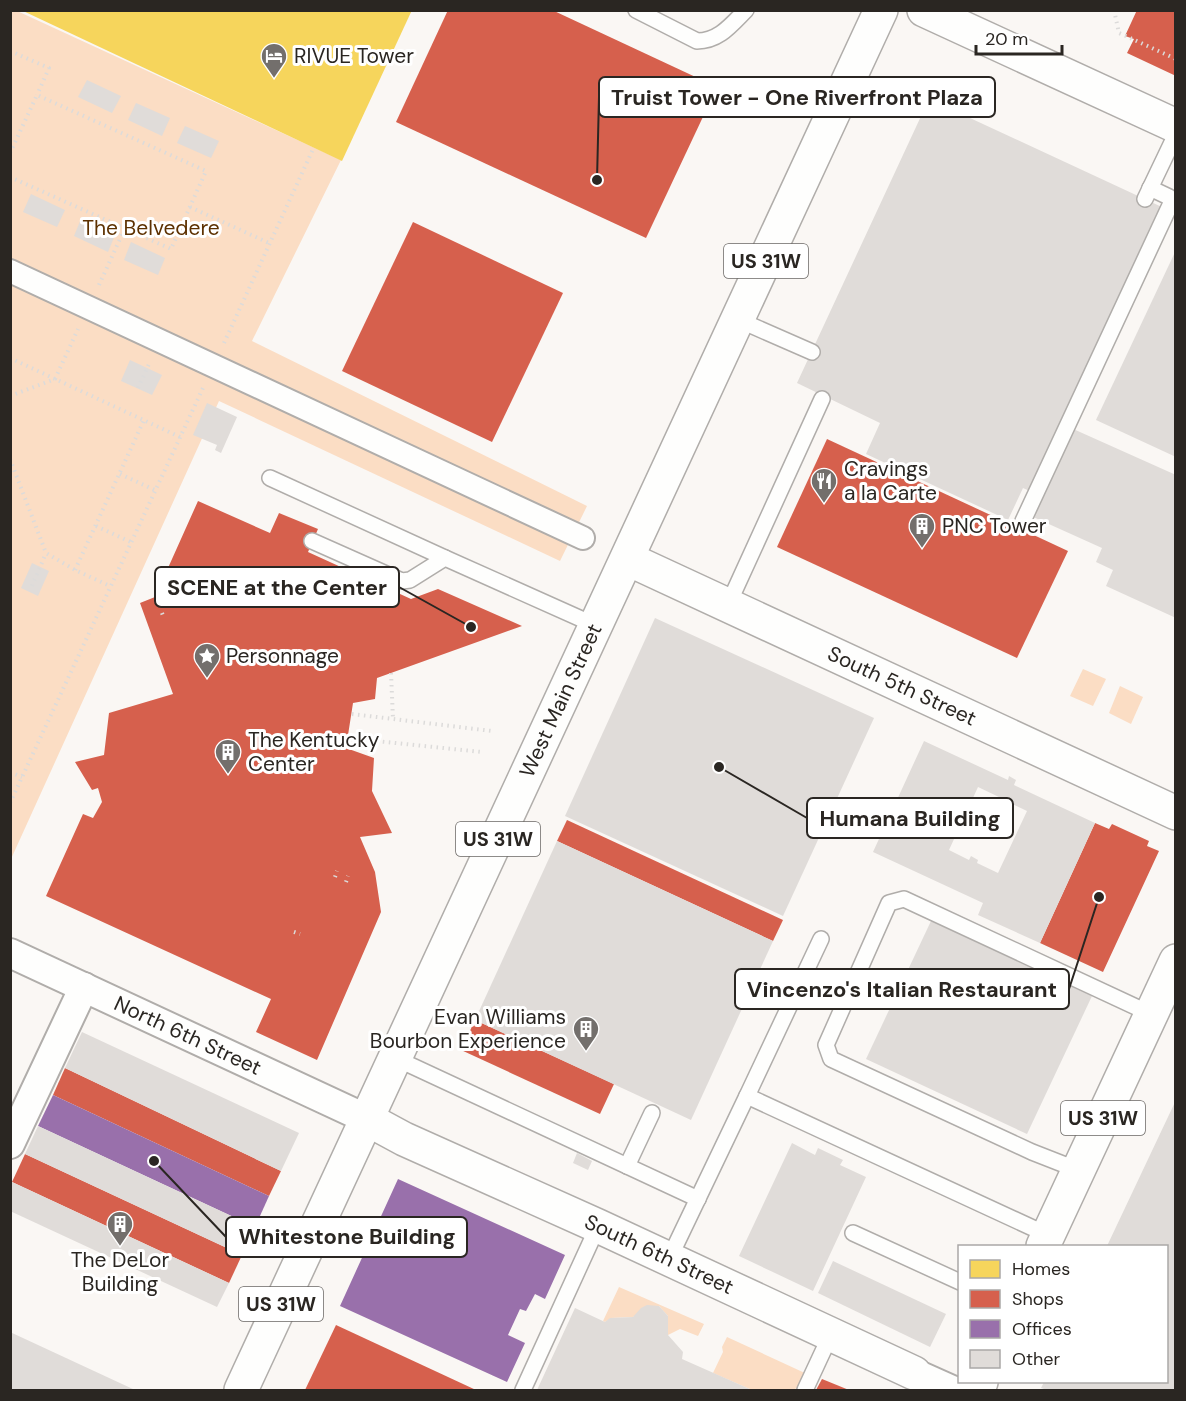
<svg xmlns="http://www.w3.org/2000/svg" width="1186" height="1401" viewBox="0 0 1186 1401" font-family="'DM Sans',sans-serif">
<rect width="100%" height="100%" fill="#faf7f4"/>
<g fill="#fbddc4">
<polygon points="15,10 341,160 252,341 587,506 560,561 219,401 11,859 10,11"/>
<polygon points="1083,669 1106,679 1093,706 1070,696"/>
<polygon points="1120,686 1143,697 1131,724 1109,713"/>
<polygon points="619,1287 704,1324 698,1336 680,1329 668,1335 668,1316 659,1306 633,1317 611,1318 605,1322 603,1321"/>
<polygon points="727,1337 807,1374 803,1382 794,1390 752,1390 713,1373 723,1352 722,1347"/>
</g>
<polygon fill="#f6d55c" points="21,10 412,10 342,161"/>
<g fill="#d6604d">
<polygon points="448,10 552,10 717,87 646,238 396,122"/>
<polygon points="1137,10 1176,10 1176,76 1127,53 1134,39 1125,36"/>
<polygon points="413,222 563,293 492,442 342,371"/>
<polygon points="827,439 1068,551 1017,658 777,547"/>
<polygon points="198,501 270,533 279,513 318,529 308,552 411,599 438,589 522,626 377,678 375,699 353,703 346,748 374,758 372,791 392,833 360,837 375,872 381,912 317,1060 256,1032 271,999 46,896 83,814 93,818 102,802 98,788 92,790 75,762 104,755 109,713 173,694 140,603 155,597"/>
<polygon points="567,820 783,920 773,941 557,841"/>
<polygon points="1095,823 1109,829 1112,824 1149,841 1147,846 1159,851 1103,972 1040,943"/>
<polygon points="475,1020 614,1084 600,1114 461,1050"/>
<polygon points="65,1068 281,1171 269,1196 53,1095"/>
<polygon points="25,1154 242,1255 229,1283 12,1182"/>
<polygon points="336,1325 476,1390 305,1390"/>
<polygon points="822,1379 849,1390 816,1390"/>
</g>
<g fill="#9970ab">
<polygon points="53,1095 269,1196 255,1227 38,1126"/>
<polygon points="398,1179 565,1255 545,1299 535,1294 526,1311 520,1309 508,1335 525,1343 507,1382 340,1306"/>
</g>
<g fill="#e0dcd9" fill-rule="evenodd">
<polygon points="87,80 121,96 112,113 78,97"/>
<polygon points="929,99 1164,208 1032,492 1023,488 1008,520 866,454 880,423 797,383"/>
<polygon points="136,103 170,118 162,136 128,120"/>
<polygon points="185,126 219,141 211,158 177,143"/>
<polygon points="31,194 65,210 57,227 23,212"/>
<polygon points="81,219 115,235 108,252 74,236"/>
<polygon points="131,242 165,258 158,275 124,260"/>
<polygon points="1176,250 1176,457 1096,420"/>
<polygon points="130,360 162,375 152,395 121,381"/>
<polygon points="207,403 237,417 221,453 215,450 217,445 193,435"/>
<polygon points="1071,428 1176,475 1176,618 1106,586 1113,570 1096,562 1102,548 1031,516"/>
<polygon points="32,563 49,571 38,596 21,588"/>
<polygon points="655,618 874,718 783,916 565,816"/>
<path d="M 924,741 L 1008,780 L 1009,776 L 1016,780 L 1014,785 L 1095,823 L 1040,943 L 978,915 L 983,903 L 873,852 ZM 978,787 L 999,797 L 997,801 L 1005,805 L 1006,801 L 1027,811 L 998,873 L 977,863 L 978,860 L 971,856 L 969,860 L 949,850 Z"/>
<polygon points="557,841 773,941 691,1120 475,1020"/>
<polygon points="931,921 1092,996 1027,1134 866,1059"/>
<polygon points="82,1032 299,1133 281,1171 65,1068"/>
<polygon points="1176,1100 1176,1390 1047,1390 1041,1388 1044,1382 1167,1382 1167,1246 1107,1246"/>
<polygon points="38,1126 255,1227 242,1255 25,1154"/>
<polygon points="792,1143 815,1155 818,1148 843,1160 840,1165 866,1177 813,1291 739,1256"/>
<polygon points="577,1153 592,1161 588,1170 573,1163"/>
<polygon points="12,1182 229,1283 217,1307 10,1211"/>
<polygon points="833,1261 946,1314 930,1347 818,1293"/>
<polygon points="647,1305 659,1306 668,1316 668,1335 683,1352 682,1359 752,1390 537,1390 575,1308 605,1322 610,1318 633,1317 641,1308"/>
<polygon points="10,1332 135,1390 10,1390"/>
</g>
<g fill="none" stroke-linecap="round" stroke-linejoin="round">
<g stroke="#b0adaa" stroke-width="18">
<g id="service">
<path d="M 636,10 L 697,41 C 719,41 731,25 746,10"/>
<polyline points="1145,199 1176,134"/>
<polyline points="739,320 812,352"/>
<polyline points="270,478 445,558"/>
<polyline points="1023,521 1172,201 1169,197 1150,188"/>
<polyline points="312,541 402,581 410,580 445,558 597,626"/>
<polyline points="728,605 822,399"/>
<polyline points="821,939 747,1096 1048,1235"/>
<polyline points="395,1058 698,1199"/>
<polyline points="627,1166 652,1113"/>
<polyline points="1078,1170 1032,1152 831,1059 826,1045 889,903 904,899 1151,1014"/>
<polyline points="853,1233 960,1282"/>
<polyline points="669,1259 747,1096"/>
<polyline points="523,1390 598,1226"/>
<polyline points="805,1390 831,1334"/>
</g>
</g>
<g stroke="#b0adaa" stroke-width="26">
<polyline id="pedestrian" points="10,271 583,538"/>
</g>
<g stroke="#b0adaa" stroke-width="32">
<g id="minor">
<path id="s1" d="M 10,953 L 367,1119"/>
<polyline points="10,1144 84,987"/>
<polyline points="914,1373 952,1390"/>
</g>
</g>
<g stroke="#b0adaa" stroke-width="36">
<g id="tertiary">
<polyline points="924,10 1176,126"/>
<path id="s2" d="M 628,559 L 1176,813"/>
<path id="s3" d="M 367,1119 L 404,1139 L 598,1226 L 914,1373"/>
</g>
</g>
<g stroke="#b0adaa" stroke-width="36">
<g id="primary">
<polyline points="1043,1246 1176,961"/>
<path id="s4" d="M 241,1390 L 881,10"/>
<polyline points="976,1390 981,1382"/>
</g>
</g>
<g stroke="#dcdbda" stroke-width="4" stroke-dasharray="1.5 4.5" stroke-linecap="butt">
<polyline points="1114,10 1119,33 1176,59"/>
<polyline points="10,51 49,68 37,95"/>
<polyline points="10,153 37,95 206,171 171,249 10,177"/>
<polyline points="190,207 269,243"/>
<polyline points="99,285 125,228"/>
<polyline points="224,343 314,147"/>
<polyline points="10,358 180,437"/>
<polyline points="138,388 149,364"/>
<polyline points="10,396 55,379 78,329"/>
<polyline points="10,459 46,553 75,570 110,586"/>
<polyline points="120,474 155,490"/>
<polyline points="96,526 131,542"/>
<polyline points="75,570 144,420"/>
<polyline points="32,586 46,553"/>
<polyline points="162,613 164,618"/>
<polyline points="391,673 393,719"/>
<polyline points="352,714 492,731"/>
<polyline points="347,738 482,752"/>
<polyline points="10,772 22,777"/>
<polyline points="10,803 203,388"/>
<polyline points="335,877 337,871"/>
<polyline points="346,882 348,876"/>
<polyline points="294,932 300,934"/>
</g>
<use href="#service" stroke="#fefefd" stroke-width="15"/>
<use href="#pedestrian" stroke="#fefefd" stroke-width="22"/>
<use href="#minor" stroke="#fefefd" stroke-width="28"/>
<use href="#tertiary" stroke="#fefefd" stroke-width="33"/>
<use href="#primary" stroke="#fefefd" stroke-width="33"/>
</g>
<defs>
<g id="hotel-pin" transform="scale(1.35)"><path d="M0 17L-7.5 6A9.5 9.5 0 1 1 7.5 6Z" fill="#736f6c" stroke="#fff"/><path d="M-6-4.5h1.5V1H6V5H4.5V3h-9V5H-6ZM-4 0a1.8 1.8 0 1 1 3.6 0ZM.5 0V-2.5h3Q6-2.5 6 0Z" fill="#fff"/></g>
<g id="restaurant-pin" transform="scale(1.35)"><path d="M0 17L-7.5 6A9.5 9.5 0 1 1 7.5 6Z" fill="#736f6c" stroke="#fff"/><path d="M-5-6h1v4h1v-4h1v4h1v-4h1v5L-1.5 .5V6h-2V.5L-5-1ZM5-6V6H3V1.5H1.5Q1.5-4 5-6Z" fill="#fff"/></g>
<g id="building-pin" transform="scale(1.35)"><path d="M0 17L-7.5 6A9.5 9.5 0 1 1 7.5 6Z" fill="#736f6c" stroke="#fff"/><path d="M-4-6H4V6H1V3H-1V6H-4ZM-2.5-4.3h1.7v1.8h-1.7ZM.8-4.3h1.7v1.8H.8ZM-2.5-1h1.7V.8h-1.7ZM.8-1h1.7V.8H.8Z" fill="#fff"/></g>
<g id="sight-pin" transform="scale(1.35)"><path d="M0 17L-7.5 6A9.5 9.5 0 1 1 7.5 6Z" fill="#736f6c" stroke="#fff"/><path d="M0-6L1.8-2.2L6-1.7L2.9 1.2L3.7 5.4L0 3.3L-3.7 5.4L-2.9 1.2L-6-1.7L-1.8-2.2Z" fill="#fff"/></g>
</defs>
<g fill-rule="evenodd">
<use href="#hotel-pin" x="274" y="56"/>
<use href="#restaurant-pin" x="824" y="481"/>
<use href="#building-pin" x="922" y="526"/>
<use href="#sight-pin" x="207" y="656"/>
<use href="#building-pin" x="228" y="752"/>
<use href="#building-pin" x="586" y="1029"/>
<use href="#building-pin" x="120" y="1224"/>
</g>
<g text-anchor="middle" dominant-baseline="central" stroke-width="6" stroke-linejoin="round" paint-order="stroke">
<g fill="#fff" stroke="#6a6764" stroke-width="1.5">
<rect x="724" y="244" width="84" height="34" rx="4.5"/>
<rect x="456" y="822" width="84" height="34" rx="4.5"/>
<rect x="1061" y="1101" width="84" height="34" rx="4.5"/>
<rect x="239" y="1287" width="84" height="34" rx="4.5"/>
</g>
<g font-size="20" font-weight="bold" fill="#2a2622">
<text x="766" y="261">US 31W</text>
<text x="498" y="839">US 31W</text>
<text x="1103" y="1118">US 31W</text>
<text x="281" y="1304">US 31W</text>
</g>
<g font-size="21" fill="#2a2622" stroke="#fff" text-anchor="start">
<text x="294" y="56">RIVUE Tower</text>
<text x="844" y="469">Cravings<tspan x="844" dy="24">a la Carte</tspan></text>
<text x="942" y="526">PNC Tower</text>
<text x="226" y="656">Personnage</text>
<text x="248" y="740">The Kentucky<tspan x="248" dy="24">Center</tspan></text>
<text x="566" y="1017" text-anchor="end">Evan Williams<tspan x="566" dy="24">Bourbon Experience</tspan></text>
<text x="120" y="1260" text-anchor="middle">The DeLor<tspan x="120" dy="24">Building</tspan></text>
</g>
<g font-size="21" fill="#5d3101" stroke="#fff">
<text x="151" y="228">The Belvedere</text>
</g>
<g font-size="21" fill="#2a2622" stroke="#fff">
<text stroke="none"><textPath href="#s2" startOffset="302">South 5th Street</textPath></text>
<text stroke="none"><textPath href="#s4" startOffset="760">West Main Street</textPath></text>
<text stroke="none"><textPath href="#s1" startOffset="196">North 6th Street</textPath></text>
<text stroke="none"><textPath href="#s3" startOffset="322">South 6th Street</textPath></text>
</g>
</g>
<path fill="none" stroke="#2a2622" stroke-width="2" d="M597 180L599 97M471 627L399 587M719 767L807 818M1099 897L1069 989M154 1161L226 1237"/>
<g fill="#2a2622" stroke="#fff" stroke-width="2">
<circle cx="597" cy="180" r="6"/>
<circle cx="471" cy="627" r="6"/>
<circle cx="719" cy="767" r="6"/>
<circle cx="1099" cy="897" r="6"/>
<circle cx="154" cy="1161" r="6"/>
</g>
<g fill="#fff" stroke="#2a2622" stroke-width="2">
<rect x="599" y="77" width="396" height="40" rx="6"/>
<rect x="155" y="567" width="244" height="40" rx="6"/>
<rect x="807" y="798" width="206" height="40" rx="6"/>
<rect x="735" y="969" width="334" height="40" rx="6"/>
<rect x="226" y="1217" width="241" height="40" rx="6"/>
</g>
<g font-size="22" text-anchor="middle" font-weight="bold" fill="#2a2622">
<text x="797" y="105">Truist Tower - One Riverfront Plaza</text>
<text x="277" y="595">SCENE at the Center</text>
<text x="910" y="826">Humana Building</text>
<text x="902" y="997">Vincenzo's Italian Restaurant</text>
<text x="347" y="1244">Whitestone Building</text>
</g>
<rect width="1186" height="1401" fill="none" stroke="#2a2622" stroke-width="24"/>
<rect x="958" y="1245" width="210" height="138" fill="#ffffff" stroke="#aaa8a7" stroke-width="1.5"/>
<rect x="970" y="1260" width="30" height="18" fill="#f6d55c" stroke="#aaa8a7" stroke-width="1.5"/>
<text x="1012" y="1275" font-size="18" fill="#2a2622">Homes</text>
<rect x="970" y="1290" width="30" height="18" fill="#d6604d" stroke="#aaa8a7" stroke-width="1.5"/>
<text x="1012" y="1305" font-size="18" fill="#2a2622">Shops</text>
<rect x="970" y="1320" width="30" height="18" fill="#9970ab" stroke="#aaa8a7" stroke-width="1.5"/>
<text x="1012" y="1335" font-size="18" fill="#2a2622">Offices</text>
<rect x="970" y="1350" width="30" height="18" fill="#e0dcd9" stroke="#aaa8a7" stroke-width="1.5"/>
<text x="1012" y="1365" font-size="18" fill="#2a2622">Other</text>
<path d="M976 45v9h86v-9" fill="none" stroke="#2a2622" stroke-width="3"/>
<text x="985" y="45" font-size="18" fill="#2a2622" stroke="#ffffff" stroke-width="4.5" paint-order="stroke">20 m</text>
</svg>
